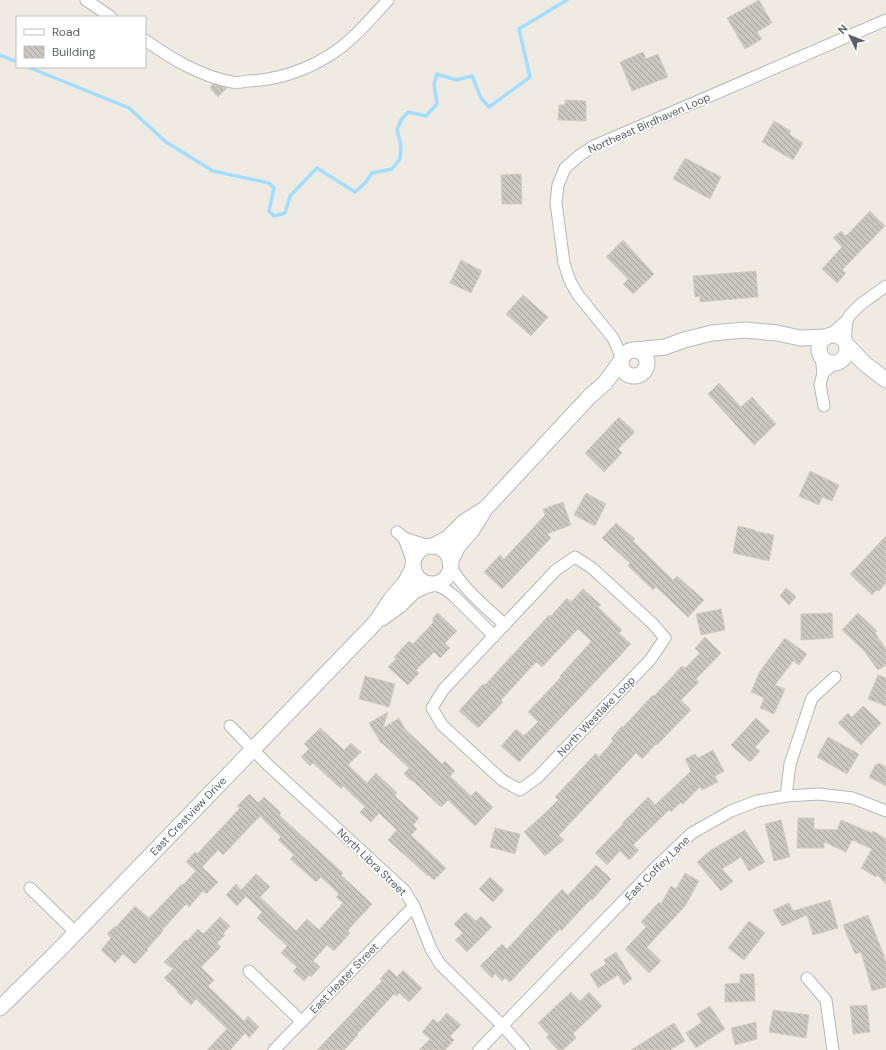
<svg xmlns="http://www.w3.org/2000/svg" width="886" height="1050" viewBox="0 0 886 1050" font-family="'DM Sans',sans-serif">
<defs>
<pattern id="building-back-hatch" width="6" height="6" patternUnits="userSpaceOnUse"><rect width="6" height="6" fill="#cac6c0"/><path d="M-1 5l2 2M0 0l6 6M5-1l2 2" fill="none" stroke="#a7a4a0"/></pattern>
</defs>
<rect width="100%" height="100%" fill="#efebe3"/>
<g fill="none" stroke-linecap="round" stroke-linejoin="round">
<g stroke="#a3ddff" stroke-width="3.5">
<polyline points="0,55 17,62"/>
<polyline points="28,67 129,108 166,142 213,171 269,183 274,188 269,211 274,216 285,213 290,196 317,168 355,192 365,183 372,173 392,169 400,159 401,146 397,130 401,120 408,112 426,116 437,104 434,84 437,74 456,80 472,76 481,98 489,107 530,77 519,29 567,0"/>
</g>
</g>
<g fill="url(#building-back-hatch)" stroke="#d4cdc1">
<polygon points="759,0 772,23 757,32 762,39 745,49 727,18"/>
<polygon points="643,52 646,59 658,54 668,77 632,91 620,62"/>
<polygon points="213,84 219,86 227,88 218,97 210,88"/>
<polygon points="565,100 586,101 586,121 558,120 559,105 565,105"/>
<polygon points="774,121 791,131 789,134 803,143 793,160 762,142"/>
<polygon points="685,158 721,177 710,199 673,179"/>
<polygon points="521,174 522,204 502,204 501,175"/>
<polygon points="870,211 885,226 842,270 846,273 837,283 822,269 842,247 833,238 841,231 846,236"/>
<polygon points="623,240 654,274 633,294 623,284 628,279 606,257"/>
<polygon points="461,260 482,271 471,293 450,283"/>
<polygon points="756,271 758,297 700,302 700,296 695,297 693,276"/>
<polygon points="523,295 548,317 531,336 506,314"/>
<polygon points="719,383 741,407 752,397 776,424 754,445 708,394"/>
<polygon points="619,417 635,432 618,449 622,453 604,472 585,453"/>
<polygon points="810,471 839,485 832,501 822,497 819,505 799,496"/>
<polygon points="586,493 606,504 595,526 574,515"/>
<polygon points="563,502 571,525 547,534 551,538 502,589 484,572 500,555 504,559 545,515 543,509"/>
<polygon points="616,523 635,539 633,541 673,580 677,576 704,600 688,617 656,587 653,590 628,566 630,563 602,538"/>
<polygon points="738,526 755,530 755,531 774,535 769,561 733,553"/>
<polygon points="886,536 886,583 879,591 877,590 872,595 850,574"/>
<polygon points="786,588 796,597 789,605 780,596"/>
<polygon points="583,589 601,605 598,607 622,630 619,633 631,644 519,762 501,746 516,729 524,736 538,722 528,712 561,677 560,676 590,643 591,641 578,629 542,667 536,662 501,700 503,702 478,728 459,711 483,684 485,685 549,615 550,617 567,598 571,602"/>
<polygon points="721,609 725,630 701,635 696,614"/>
<polygon points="438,613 457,631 445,643 450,648 440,658 434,652 416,670 419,673 408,685 388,667 396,659 394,657 409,641 413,644 433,623 433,617"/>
<polygon points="832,613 833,638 801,640 801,614"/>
<polygon points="858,613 877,631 875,633 886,649 886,665 878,670 864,651 842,630"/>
<polygon points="705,637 721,653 696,679 699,682 681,700 691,710 657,745 656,744 642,759 636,753 559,835 564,840 545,856 524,832 544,814 558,800 555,797 596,753 599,757 613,741 611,739 622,726 623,727 653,695 654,696 682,666 685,668 700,653 695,648"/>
<polygon points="785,638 807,654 799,665 793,661 775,685 785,689 774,714 760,708 764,698 751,692 760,671"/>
<polygon points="878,675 886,678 886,706 868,699"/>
<polygon points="365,676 395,684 389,707 359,699"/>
<polygon points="863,706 881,723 861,745 838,723 848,713 852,717"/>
<polygon points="388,712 383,728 399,718 405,729 442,764 445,761 455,771 450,776 471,796 476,791 493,807 475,826 448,800 441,807 412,780 411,781 404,774 409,768 382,743 381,743 369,723"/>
<polygon points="756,718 770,731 755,747 760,751 750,762 731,745"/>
<polygon points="320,728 344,750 351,743 361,752 348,765 367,783 376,773 397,793 395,796 419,818 413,825 417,829 411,835 446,868 434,880 428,875 428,876 388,840 397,830 379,813 371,822 360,812 365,807 343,786 341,789 313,763 310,766 301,757 309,749 304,744"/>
<polygon points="828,737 859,754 847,774 817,757"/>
<polygon points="713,750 724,771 715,776 718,782 702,790 700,787 683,804 681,802 671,812 669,810 633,845 639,850 629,860 620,851 607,865 595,853 623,824 622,823 648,797 655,805 691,771 685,759 695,754 698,758"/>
<polygon points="879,763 886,767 886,786 869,777 876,764 877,765"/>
<polygon points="249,794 258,803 264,797 281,813 279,815 343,873 341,875 372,904 348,930 350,933 334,951 327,945 313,961 320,967 311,977 309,975 304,981 293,971 297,967 281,953 287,946 257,918 262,912 246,896 237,906 226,895 236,884 241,890 256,874 270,887 260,897 296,931 307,919 319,930 343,903 336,897 339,894 321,877 316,882 290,859 294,855 278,840 281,837 260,816 223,855 218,850 202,867 218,882 206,894 203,891 189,907 186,904 162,930 163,931 147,949 148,950 135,964 123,954 115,963 101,950 111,938 107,934 115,926 116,927 135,906 149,918 182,884 183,885 196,871 186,862 195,852 197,854 240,808 237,806"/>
<polygon points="798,818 814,818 814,829 837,830 841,820 872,833 873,831 886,839 886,884 877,875 876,877 861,868 872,849 852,840 846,852 824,842 824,848 797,848"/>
<polygon points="781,820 790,857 774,861 765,824"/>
<polygon points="495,828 520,834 515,854 490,847"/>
<polygon points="745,830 765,862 749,871 741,857 722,869 733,881 721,891 697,862 711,850"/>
<polygon points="596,865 611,879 592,900 591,899 561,931 560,929 510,982 505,978 502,981 495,974 492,978 480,966 502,944 507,949 562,889 568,895"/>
<polygon points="685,873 699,881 685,906 647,947 661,961 649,973 625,949 646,927 641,922 659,902 661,904 671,886 676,889"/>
<polygon points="490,877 504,890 493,902 479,889"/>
<polygon points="830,900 838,928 813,935 807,915 782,926 773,910 789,903 793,911"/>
<polygon points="466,912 476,921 481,916 492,927 467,952 455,940 463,933 454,924"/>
<polygon points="868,915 883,953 886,963 886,987 872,991 861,952 855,954 843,925"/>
<polygon points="220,917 230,926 223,934 225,935 217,943 221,947 201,967 214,980 208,986 244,1021 248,1016 259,1027 249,1038 245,1033 230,1050 207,1050 227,1029 196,999 191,1005 177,992 178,991 164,978 173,969 164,962 185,940 187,941 198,929 203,934"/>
<polygon points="749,921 765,933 744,960 728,948"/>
<polygon points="616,952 632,979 624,985 618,975 598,988 590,974 606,964 604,960"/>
<polygon points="389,969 397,977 403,970 422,988 409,1002 399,993 397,996 394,994 357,1034 358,1035 344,1050 317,1050 382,981 380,979"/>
<polygon points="740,974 754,974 755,1001 725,1002 725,984 740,983"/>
<polygon points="571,992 580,1001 589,992 602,1006 573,1034 576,1038 563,1050 558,1050 546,1037 549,1035 538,1023"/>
<polygon points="867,1005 870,1032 853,1034 850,1006"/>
<polygon points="710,1006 725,1029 696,1048 686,1033 702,1022 697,1014"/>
<polygon points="773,1010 809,1015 806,1038 769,1032"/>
<polygon points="447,1013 461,1025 450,1036 454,1040 445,1050 419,1050 430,1039 422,1032 433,1019 438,1023"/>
<polygon points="756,1022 757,1039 735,1045 731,1028"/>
<polygon points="674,1023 685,1041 670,1050 631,1050"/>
</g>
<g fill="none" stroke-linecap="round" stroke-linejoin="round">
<g stroke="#b4b7bb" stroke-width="13">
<g id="street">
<polyline points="86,0 111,17"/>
<path d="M 145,40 C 172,59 200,76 232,82 C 237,83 243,82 248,81 C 285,80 324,64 352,38 C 365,26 376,13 388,0"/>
<polyline points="830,335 847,320 850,315 861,304 886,286"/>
<polyline points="845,341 847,320"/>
<polyline points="821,356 823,373 820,385 824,406"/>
<polyline points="622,358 613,338 578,295 570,281 564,263 556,203 558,185 565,168 580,155 594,146 886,20"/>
<polyline points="823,373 836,362"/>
<polyline points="397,532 404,538 429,546"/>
<polyline points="404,538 413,563"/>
<polygon points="575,557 592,568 653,624 665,638 650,660 538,777 520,790 502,780 442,725 432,708 443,690 556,570"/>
<path d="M 451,567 C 464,590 486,607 505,625"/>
<polyline points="434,584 445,589 454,596 494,636"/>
<polyline points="230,726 268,765 404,890 414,906 431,949 440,964 503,1026 524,1050"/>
<polyline points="786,796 790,764 812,698 835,677"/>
<polyline points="30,888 75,932"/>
<polyline points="249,971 302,1022"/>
<polyline points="807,978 826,1000 833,1050"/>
<polyline points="274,1050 414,906"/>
<polyline points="479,1050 657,866 692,833 731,811 757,801 786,796 819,794 853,798 886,811"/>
</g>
</g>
<g stroke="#b5b9be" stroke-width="17">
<g id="secondary">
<circle cx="833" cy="349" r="14"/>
<polyline points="847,345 865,364 886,380"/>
<circle cx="634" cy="363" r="13"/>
<polyline points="635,350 665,347 684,340 712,333 745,330 777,333 800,338 826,337"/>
<polyline points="433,546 448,538 464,522 483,510"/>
<circle cx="432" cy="565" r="19"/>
<polyline points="450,562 458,546 472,530 485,509 590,396 605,383 621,361"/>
<polyline points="382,618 400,605 414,591 430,584"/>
<polyline points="0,1008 59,950 375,623 392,598 405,583 413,568"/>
</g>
</g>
<use href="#street" stroke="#fff" stroke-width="11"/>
<use href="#secondary" stroke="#fff" stroke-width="15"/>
</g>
<g text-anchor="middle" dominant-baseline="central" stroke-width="3.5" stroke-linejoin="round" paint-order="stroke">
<g font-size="11" fill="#5b6065" stroke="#fff">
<text transform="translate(649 123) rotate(-24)">Northeast Birdhaven Loop</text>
<text transform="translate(596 716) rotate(-46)">North Westlake Loop</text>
<text transform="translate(188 816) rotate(-46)">East Crestview Drive</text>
<text transform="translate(372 862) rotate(44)">North Libra Street</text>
<text transform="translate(657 868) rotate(-45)">East Coffey Lane</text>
<text transform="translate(344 978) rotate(-46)">East Heater Street</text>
</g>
</g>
<rect x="16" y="16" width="130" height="52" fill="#ffffff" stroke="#bdbfc1"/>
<rect x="24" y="29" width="20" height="6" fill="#ffffff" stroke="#bdbfc1"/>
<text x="52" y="36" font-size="12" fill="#5b6065">Road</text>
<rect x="24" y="46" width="20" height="12" fill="url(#building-back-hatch)" stroke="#bdbfc1"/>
<text x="52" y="56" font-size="12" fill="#5b6065">Building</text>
<g transform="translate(850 36) rotate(313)" stroke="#ffffff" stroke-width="3" paint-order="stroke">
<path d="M0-3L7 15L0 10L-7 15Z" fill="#5b6065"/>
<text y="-6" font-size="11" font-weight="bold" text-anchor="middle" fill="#5b6065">N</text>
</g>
</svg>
